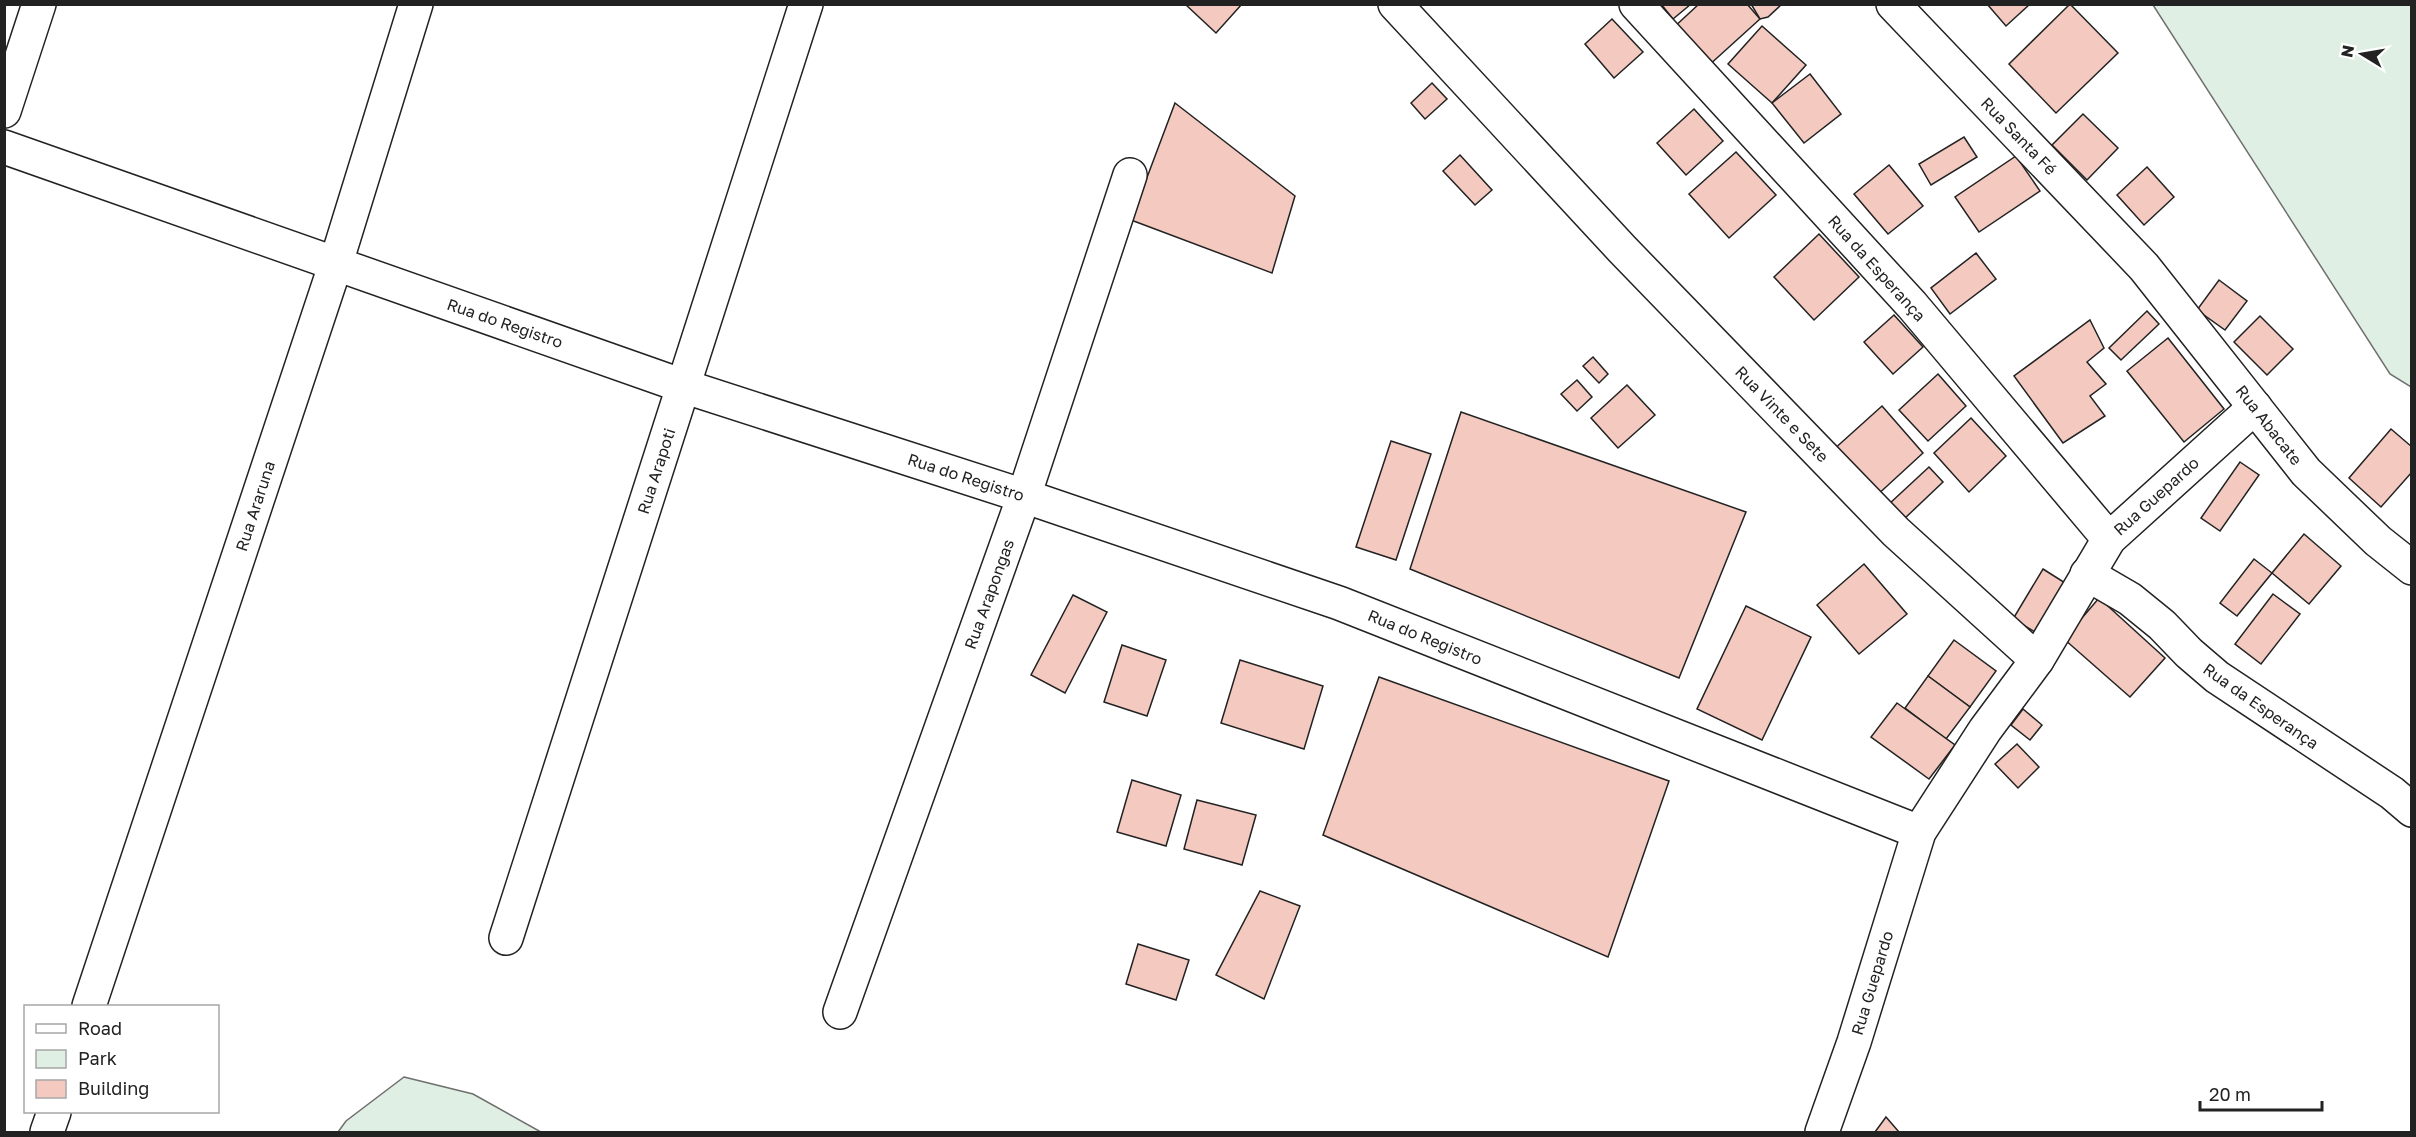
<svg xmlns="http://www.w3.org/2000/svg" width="2416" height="1137" viewBox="0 0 2416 1137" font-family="'Golos Text',sans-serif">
<rect width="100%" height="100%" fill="#fff"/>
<g fill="#e0efe3" stroke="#6f6f6f" stroke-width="1.5">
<polygon points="2153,5 2411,5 2411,387 2390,374"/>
<polygon points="404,1077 473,1094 541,1132 338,1132 346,1121"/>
</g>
<g fill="#f3c9c0" stroke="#222" stroke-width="1.5">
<polygon points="1185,4 1242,4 1216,33"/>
<polygon points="1661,4 1691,4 1673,19"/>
<polygon points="1699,4 1747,4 1760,19 1707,67 1672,29"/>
<polygon points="1751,4 1782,4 1768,17 1760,19"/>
<polygon points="1987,4 2030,4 2006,26"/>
<polygon points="2070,4 2118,53 2056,113 2009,64"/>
<polygon points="1612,19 1643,52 1614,78 1585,44"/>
<polygon points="1762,26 1806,65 1772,103 1728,64"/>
<polygon points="1810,74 1841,114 1804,143 1772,103"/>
<polygon points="1432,83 1447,99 1425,119 1411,103"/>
<polygon points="1175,103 1295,196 1272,273 1131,220"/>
<polygon points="1694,109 1723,141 1686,175 1657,143"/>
<polygon points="2083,114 2118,148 2087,180 2052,145"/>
<polygon points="1964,137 1977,157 1931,185 1919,164"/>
<polygon points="1736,152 1776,195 1729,238 1689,194"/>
<polygon points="1460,155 1492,190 1475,205 1443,171"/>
<polygon points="2016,156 2040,191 1979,232 1955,197"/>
<polygon points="1889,165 1923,206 1888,234 1854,194"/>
<polygon points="2147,167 2174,197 2144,225 2117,195"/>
<polygon points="1819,234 1859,277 1814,320 1774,277"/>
<polygon points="1976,253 1996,279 1950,314 1931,288"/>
<polygon points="2219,280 2247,301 2225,330 2197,310"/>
<polygon points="2147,311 2159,324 2121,360 2109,348"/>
<polygon points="1894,315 1923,347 1893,374 1864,342"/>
<polygon points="2260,316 2293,349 2267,375 2234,342"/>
<polygon points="2090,320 2104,348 2087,362 2106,384 2090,396 2105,416 2063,443 2014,376"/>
<polygon points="2168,338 2224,409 2184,442 2127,371"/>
<polygon points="1593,357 1608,374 1599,383 1583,366"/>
<polygon points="1938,374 1966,406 1928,441 1899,410"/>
<polygon points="1577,380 1592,397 1577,411 1561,394"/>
<polygon points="1627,385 1655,415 1618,448 1591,418"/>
<polygon points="1882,406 1923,453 1874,498 1832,451"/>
<polygon points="1461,412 1746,512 1679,678 1410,569"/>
<polygon points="1971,418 2006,456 1969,492 1934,453"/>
<polygon points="2391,429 2412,447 2412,472 2381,507 2349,478"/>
<polygon points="1391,441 1431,454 1396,560 1356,547"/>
<polygon points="2240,462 2259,475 2220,531 2201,518"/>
<polygon points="1929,467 1943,482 1903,520 1888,505"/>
<polygon points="2304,534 2341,566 2309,604 2272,573"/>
<polygon points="2254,559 2272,573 2237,616 2220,603"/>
<polygon points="1864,564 1907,614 1859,654 1817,605"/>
<polygon points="2043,569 2070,586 2040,635 2013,619"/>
<polygon points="2273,594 2300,614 2261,664 2235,644"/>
<polygon points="1073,595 1107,612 1065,693 1031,675"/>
<polygon points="2099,598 2165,658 2130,697 2064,639"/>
<polygon points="1746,606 1811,637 1762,740 1697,709"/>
<polygon points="1954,640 1996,671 1970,707 1928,676"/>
<polygon points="1122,645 1166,660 1147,716 1104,702"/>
<polygon points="1240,660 1323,686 1304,749 1221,723"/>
<polygon points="1928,676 1970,707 1946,739 1905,708"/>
<polygon points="1379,677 1669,781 1608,957 1323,835"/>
<polygon points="1897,703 1955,745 1929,779 1871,737"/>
<polygon points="2023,709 2042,725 2030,740 2011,725"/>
<polygon points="2017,744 2039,767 2018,788 1995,764"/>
<polygon points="1132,780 1181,795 1166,846 1117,832"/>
<polygon points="1197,800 1256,815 1242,865 1184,849"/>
<polygon points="1260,891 1300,906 1264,999 1216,975"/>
<polygon points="1138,944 1189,960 1176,1000 1126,984"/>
<polygon points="1886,1117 1899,1132 1875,1132"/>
</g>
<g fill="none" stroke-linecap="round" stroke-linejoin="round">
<g stroke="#222" stroke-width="36">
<g id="street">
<polyline points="1395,4 1622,249 1896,532 2037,660"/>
<polyline points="1636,4 1912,305 2109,539"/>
<polyline points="1893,4 2144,267 2306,472 2378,541 2412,568"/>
<polyline points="4,111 39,4"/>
<polyline points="2087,574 2130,599 2162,625 2189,653 2217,677 2392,793 2412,810"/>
<polyline points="506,938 806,4"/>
<polyline points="89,1006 336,263 416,4"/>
<polyline points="840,1012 1024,496 1130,175"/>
<polyline points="47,1132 54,1112"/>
<polyline points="1822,1132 1854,1042 1919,832 1985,730 2037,660 2109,539 2255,407"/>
</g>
</g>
<g stroke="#222" stroke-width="36">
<polyline id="secondary" points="4,147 683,386 1024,496 1339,603 1919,832"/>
</g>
<use href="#street" stroke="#fff" stroke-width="33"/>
<use href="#secondary" stroke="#fff" stroke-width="33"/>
</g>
<g text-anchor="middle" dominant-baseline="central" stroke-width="4.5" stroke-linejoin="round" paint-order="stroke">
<g font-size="16" fill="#222" stroke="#fff">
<text transform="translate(2019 136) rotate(46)">Rua Santa Fé</text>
<text transform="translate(1877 268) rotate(48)">Rua da Esperança</text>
<text transform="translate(505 323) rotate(19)">Rua do Registro</text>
<text transform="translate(1782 414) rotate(46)">Rua Vinte e Sete</text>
<text transform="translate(2269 425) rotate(52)">Rua Abacate</text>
<text transform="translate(656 471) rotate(-72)">Rua Arapoti</text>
<text transform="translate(966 477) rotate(18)">Rua do Registro</text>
<text transform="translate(2156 496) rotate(-42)">Rua Guepardo</text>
<text transform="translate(255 506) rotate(-72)">Rua Araruna</text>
<text transform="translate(989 594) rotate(-70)">Rua Arapongas</text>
<text transform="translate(1425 637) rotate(22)">Rua do Registro</text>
<text transform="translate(2261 706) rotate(35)">Rua da Esperança</text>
<text transform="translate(1872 983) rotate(-73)">Rua Guepardo</text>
</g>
</g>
<rect width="2416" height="1137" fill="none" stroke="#222222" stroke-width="12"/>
<rect x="24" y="1005" width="195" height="108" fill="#ffffff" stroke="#a7a7a7" stroke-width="1.5"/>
<rect x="36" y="1024" width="30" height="9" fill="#ffffff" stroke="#a7a7a7" stroke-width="1.5"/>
<text x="78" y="1035" font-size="18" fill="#222222">Road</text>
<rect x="36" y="1050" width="30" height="18" fill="#e0efe3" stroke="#a7a7a7" stroke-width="1.5"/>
<text x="78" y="1065" font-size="18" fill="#222222">Park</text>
<rect x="36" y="1080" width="30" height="18" fill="#f3c9c0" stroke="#a7a7a7" stroke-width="1.5"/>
<text x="78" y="1095" font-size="18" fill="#222222">Building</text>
<g transform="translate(2362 54) rotate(281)" stroke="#ffffff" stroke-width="4.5" paint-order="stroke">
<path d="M0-4.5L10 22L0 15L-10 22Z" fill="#222222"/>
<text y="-9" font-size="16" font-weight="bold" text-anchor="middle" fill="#222222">N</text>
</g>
<path d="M2200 1101v9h122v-9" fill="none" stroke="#222222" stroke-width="3"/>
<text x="2209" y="1101" font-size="18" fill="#222222" stroke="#ffffff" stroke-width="4.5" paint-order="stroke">20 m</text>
</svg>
